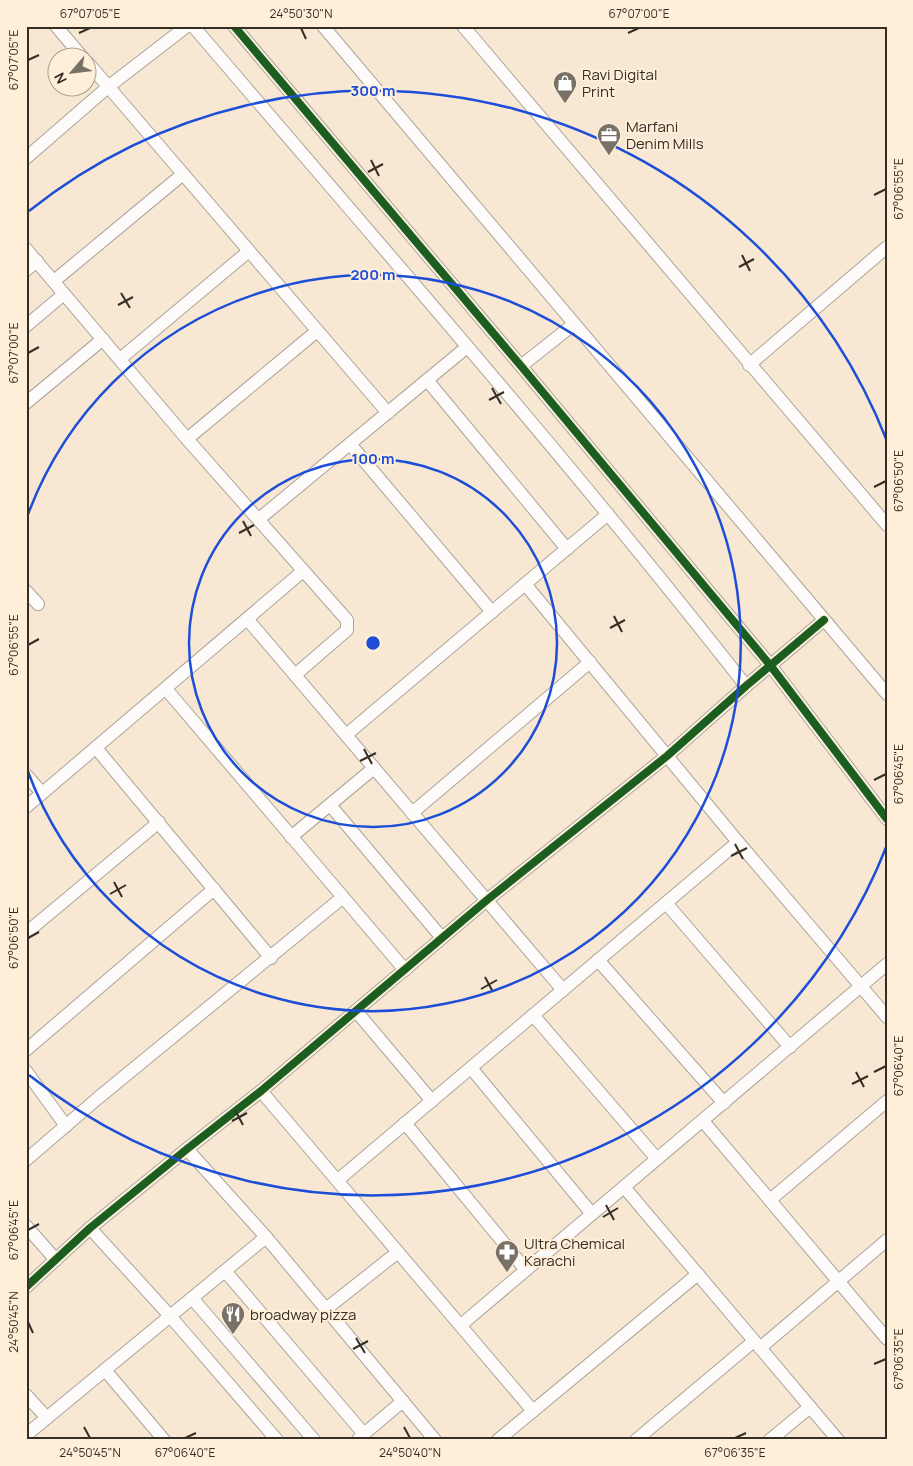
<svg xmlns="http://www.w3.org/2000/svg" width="913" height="1466" viewBox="0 0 913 1466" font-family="Manrope,sans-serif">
<rect width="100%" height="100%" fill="#f6ede1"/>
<path fill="#f8e8d3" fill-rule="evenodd" d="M 26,26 L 887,26 L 887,1440 L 26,1440 ZM 58,58 L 88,58 L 88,88 L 58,88 Z"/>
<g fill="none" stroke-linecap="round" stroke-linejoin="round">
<g stroke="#aba49b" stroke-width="14">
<g id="minor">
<polyline points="56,26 83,58"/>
<path d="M 193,26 C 379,244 569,460 746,686"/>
<polyline points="234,26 521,366 770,665 887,819"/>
<polyline points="323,26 887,694"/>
<polyline points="463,26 887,525"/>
<polyline points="88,63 388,413"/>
<polyline points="26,158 108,87 187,26"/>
<polyline points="26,249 187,439 347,620 347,630 295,675"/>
<polyline points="26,270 37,261"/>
<polyline points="54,281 183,174"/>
<polyline points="26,326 64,294"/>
<polyline points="120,359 249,251"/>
<polyline points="749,365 887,247"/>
<polyline points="521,366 574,324"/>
<polyline points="427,380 567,549"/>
<polyline points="26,403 103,339"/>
<polyline points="187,439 317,331"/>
<polyline points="350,444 492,612"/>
<polyline points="259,519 467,347"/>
<polyline points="525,584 738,842 887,1017"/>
<polyline points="26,591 38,604"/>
<polyline points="248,620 563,990"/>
<polyline points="166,689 405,970"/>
<polyline points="346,735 608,514"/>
<polyline points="96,748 271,958"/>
<polyline points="26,775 42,793"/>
<polyline points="330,805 442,938"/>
<polyline points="26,807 303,571"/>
<polyline points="412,813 590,662"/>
<polyline points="291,837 374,768"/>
<polyline points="666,903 790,1047"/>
<polyline points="26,933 159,822"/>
<polyline points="598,960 724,1103"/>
<polyline points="356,1011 432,1101"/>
<polyline points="533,1015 657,1159"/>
<polyline points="26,1050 214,889"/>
<polyline points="471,1068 592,1214"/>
<polyline points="26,1071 66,1126"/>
<polyline points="261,1091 533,1411"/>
<polyline points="703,1121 887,1339"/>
<polyline points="405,1123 526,1270"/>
<polyline points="187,1149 266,1237 435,1440"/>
<polyline points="26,1160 98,1098 343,897"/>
<polyline points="338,1180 738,842"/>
<polyline points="624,1187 838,1440"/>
<polyline points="770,1200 887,1101"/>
<polyline points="26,1226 56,1260"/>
<polyline points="90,1228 170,1316 277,1440"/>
<polyline points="225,1271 364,1434"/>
<polyline points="26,1287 90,1228 187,1149 261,1091 487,900 667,756 746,686 824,620"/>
<polyline points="192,1298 314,1440"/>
<polyline points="326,1309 398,1252"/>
<polyline points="461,1325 887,964"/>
<polyline points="760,1348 887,1240"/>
<polyline points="105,1370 164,1440"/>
<polyline points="26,1395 47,1418"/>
<polyline points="26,1435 266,1237"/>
<polyline points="359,1438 403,1401"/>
<polyline points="498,1440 698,1274"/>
<polyline points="636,1440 754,1341"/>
<polyline points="770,1440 810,1407"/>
</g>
</g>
<use href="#minor" stroke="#fefcfa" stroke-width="12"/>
<g stroke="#ffeed8" stroke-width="11">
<g id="cycleway">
<polyline points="234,26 521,366 770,665 887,819"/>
<polyline points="26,1287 90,1228 187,1149 261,1091 487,900 667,756 746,686 824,620"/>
</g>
</g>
<use href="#cycleway" stroke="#1b5e20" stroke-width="8"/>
</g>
<path fill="none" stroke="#342e25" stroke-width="2" d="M 301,28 L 306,39M 79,33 L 90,28M 628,33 L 639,28M 28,60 L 39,55M 371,160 L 379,176M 368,172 L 383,164M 874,195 L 886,189M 742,255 L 750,271M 739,267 L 754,259M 121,293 L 130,308M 118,305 L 133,297M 28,353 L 39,347M 492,388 L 501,404M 489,400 L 504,392M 874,487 L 886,481M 243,521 L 251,536M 239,533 L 254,525M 614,616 L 622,632M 610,628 L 625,620M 28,645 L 39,639M 364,749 L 372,764M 360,761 L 376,753M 874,780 L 886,774M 735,844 L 743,859M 731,856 L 747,848M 114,882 L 122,897M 110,894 L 126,885M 28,938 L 39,932M 485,977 L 493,992M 481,989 L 497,980M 856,1072 L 864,1087M 874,1072 L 886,1066M 852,1084 L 868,1076M 235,1110 L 243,1125M 232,1121 L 247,1113M 606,1205 L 614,1220M 603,1217 L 618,1208M 28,1230 L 39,1224M 28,1322 L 33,1333M 356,1338 L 365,1353M 353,1349 L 368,1341M 874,1364 L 886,1359M 84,1427 L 90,1438M 404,1427 L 410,1438M 185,1438 L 196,1433M 735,1438 L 746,1433"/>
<g fill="none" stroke="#1d4ed8" stroke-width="2.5">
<circle cx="373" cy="643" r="184"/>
<path d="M27 517A368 368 0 1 1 27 769"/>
<path d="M887 845A552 552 0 0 1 29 1075M29 211A552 552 0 0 1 887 441"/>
</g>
<defs>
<g id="shop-pin" transform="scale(1.25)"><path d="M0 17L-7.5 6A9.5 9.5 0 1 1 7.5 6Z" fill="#787167" stroke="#ffeed8"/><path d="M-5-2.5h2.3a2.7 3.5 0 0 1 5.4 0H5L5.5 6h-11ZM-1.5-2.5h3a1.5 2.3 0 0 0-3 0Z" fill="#fff"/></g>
<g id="office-pin" transform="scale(1.25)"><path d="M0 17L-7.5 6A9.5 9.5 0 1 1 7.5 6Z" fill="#787167" stroke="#ffeed8"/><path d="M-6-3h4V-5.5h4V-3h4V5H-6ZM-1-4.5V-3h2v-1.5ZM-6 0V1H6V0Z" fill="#fff"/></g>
<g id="pharmacy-pin" transform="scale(1.25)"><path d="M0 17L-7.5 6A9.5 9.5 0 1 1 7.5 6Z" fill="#787167" stroke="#ffeed8"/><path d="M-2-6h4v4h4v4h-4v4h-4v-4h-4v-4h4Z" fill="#fff"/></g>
<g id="restaurant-pin" transform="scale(1.25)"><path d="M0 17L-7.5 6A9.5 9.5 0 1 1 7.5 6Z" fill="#787167" stroke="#ffeed8"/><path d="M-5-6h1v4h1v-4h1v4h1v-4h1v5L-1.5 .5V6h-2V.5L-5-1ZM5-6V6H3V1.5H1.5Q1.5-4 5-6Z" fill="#fff"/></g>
</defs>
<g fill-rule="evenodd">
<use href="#shop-pin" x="565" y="83"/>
<use href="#office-pin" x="609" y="135"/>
<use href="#pharmacy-pin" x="507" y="1252"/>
<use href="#restaurant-pin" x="233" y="1314"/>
</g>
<g text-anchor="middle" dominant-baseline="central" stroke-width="4" stroke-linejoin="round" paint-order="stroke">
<g font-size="15" fill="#342e25" stroke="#ffeed8" text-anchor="start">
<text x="582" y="74">Ravi Digital<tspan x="582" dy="17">Print</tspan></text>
<text x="626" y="126">Marfani<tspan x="626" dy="17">Denim Mills</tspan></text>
<text x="524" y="1243">Ultra Chemical<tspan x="524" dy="17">Karachi</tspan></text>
<text x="250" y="1314">broadway pizza</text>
</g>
</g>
<circle cx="373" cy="643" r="8" fill="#1d4ed8" stroke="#ffeed8" stroke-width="2.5"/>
<g font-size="15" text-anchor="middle" font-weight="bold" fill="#1d4ed8" stroke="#ffeed8" stroke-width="4" stroke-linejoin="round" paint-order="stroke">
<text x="373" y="96">300 m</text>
<text x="373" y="280">200 m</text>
<text x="373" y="464">100 m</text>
</g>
<rect width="913" height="1466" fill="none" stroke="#ffeed8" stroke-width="55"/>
<g transform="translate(72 72) rotate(242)"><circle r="24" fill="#ffeed8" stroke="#aea190"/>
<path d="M0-4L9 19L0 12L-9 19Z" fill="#787167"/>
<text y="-8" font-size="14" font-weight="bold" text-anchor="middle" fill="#342e25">N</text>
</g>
<rect x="28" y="28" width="858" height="1410" fill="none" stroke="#342e25" stroke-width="2"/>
<g font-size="12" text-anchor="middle" fill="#342e25">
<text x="90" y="18">67°07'05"E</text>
<text x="301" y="18">24°50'30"N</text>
<text x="639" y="18">67°07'00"E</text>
<text transform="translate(14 60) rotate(-90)" y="4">67°07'05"E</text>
<text transform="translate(899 189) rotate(-90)" y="4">67°06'55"E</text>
<text transform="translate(14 353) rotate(-90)" y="4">67°07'00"E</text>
<text transform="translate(899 481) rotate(-90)" y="4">67°06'50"E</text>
<text transform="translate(14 645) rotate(-90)" y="4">67°06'55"E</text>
<text transform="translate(899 774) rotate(-90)" y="4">67°06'45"E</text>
<text transform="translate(14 938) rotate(-90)" y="4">67°06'50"E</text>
<text transform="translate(899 1066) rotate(-90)" y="4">67°06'40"E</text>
<text transform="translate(14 1230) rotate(-90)" y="4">67°06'45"E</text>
<text transform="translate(14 1322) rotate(-90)" y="4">24°50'45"N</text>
<text transform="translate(899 1359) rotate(-90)" y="4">67°06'35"E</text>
<text x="90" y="1457">24°50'45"N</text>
<text x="185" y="1457">67°06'40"E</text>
<text x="410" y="1457">24°50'40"N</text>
<text x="735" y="1457">67°06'35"E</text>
</g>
</svg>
